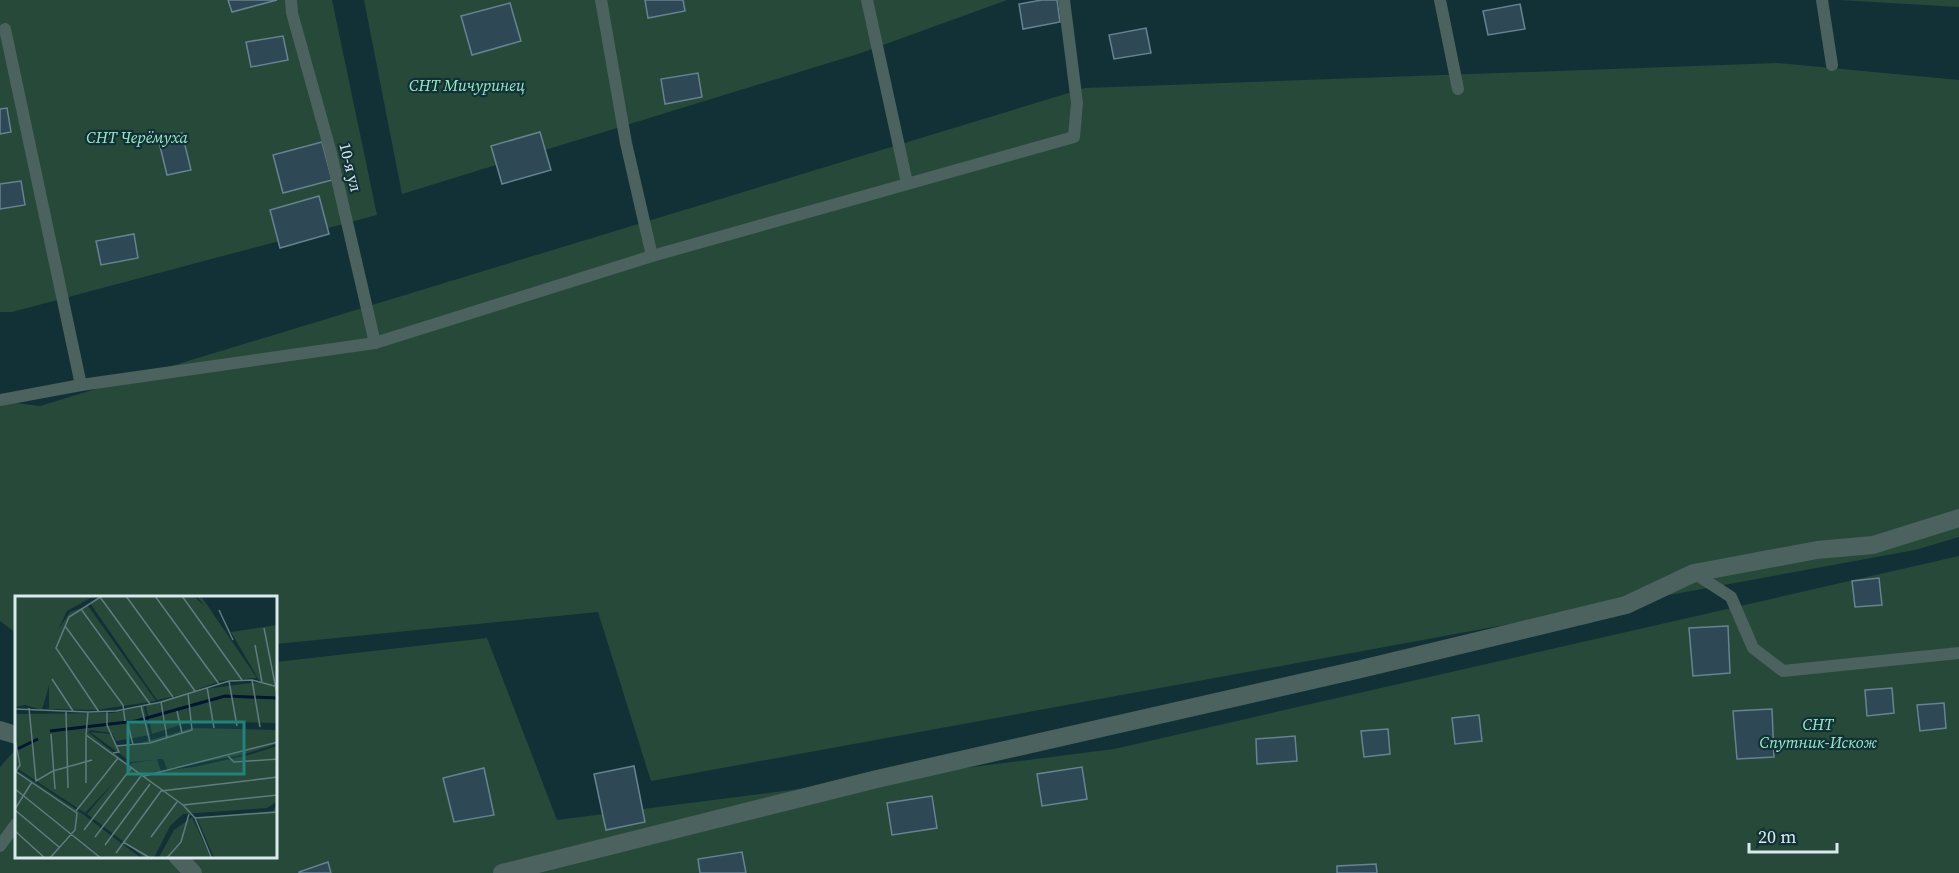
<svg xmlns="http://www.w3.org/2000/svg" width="1959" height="873" viewBox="0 0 1959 873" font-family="'Source Serif 4',serif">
<rect width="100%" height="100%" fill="#113136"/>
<g fill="#27493a">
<polygon points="0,0 332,0 377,215 12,312 0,312"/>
<polygon points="364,0 1007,0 861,53 402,194"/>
<polygon points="1839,0 1959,0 1959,7"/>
<polygon points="1777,63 1959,80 1959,537 1915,550 651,781 598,612 276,644 276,597 16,597 16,633 0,621 0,401 40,406 1085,88"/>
<polygon points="1959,556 1959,873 0,873 0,767 16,749 16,856 276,856 276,662 487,638 557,820 1114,749"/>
</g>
<g fill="#2e4855" stroke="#678391" stroke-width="1.5">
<polygon points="228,0 277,0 232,12"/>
<polygon points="645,0 683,0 685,11 648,18"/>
<polygon points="1042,0 1057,0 1060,22 1023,29 1019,4"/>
<polygon points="510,3 521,41 472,55 461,16"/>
<polygon points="1520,4 1525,29 1488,35 1483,11"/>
<polygon points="1146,28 1151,53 1114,59 1109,35"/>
<polygon points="283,36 288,60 251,67 246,42"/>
<polygon points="698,73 702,97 665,104 661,79"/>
<polygon points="7,108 11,132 0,134 0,109"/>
<polygon points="540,132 551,170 502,184 491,146"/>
<polygon points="182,133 191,170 167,175 158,138"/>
<polygon points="322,142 332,180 283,193 273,155"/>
<polygon points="21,181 25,205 0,209 0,184"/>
<polygon points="319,196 329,234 280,248 270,210"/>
<polygon points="134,234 138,258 101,265 96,241"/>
<polygon points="1879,578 1882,605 1855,607 1852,581"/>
<polygon points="1728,626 1730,673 1693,676 1689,628"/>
<polygon points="1892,688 1894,713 1867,716 1865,690"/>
<polygon points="1944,703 1946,728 1920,731 1917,705"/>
<polygon points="1772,709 1774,757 1737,759 1733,711"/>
<polygon points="1479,715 1482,741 1455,744 1452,718"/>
<polygon points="1388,729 1390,754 1364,757 1361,731"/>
<polygon points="1295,736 1297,761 1257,764 1256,739"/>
<polygon points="634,766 645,822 606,830 594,774"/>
<polygon points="1082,767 1087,799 1042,806 1037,774"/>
<polygon points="484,768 494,815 454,822 443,778"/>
<polygon points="932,796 937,828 892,835 887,803"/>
<polygon points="742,852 746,873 700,873 698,859"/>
<polygon points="328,862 331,873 299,873 299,872"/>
<polygon points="1376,864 1377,873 1337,873 1337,866"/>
</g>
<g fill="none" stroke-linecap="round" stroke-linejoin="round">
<g stroke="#4b625e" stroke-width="12">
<polyline points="291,0 292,13 331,153 375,343"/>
<polyline points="601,0 626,143 652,256"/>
<polyline points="867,0 907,183"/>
<polyline points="1440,0 1458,89"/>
<polyline points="1822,0 1832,65"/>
<polyline points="5,29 81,385"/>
<polyline points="0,400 81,385 375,343 652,256 1074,137 1077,103 1064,0"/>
<polyline points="1694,573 1731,597 1753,648 1783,671 1959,653"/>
<polyline points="0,846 16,824"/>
</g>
<g stroke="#4b625e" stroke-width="18">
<polyline points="0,730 16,735"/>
<polyline points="177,856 193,873"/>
<polyline points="502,873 877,779 1361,669 1626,605 1694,573 1817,550 1873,545 1959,518"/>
</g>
</g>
<g text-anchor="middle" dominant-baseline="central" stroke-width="4.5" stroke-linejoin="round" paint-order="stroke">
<g font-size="16" font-style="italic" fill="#9ce9c4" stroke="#113136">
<text x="467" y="85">СНТ Мичуринец</text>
<text x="137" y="137">СНТ Черёмуха</text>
<text x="1818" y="724">СНТ<tspan x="1818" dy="18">Спутник-Искож</tspan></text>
</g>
<g font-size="16" fill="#d9eaed" stroke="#113136">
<text transform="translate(351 167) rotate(76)">10-я ул</text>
</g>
</g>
<g transform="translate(15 596)">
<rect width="262" height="262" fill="#113136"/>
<path d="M 0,0 L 79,0 L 52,15 L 43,34 L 55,16 L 73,10 L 141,105 L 81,114 L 34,113 L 34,89 L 27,114 L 10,109 L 0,111 ZM 86,0 L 179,0 L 189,10 L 182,0 L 186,0 L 242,82 L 205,85 L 181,94 L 245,86 L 216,36 L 262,29 L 262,127 L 178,125 L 137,138 L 131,110 L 165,99 L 142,104 L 75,7 ZM 129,110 L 135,139 L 101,145 L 97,137 L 76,134 L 73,136 L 114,169 L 110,174 L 117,167 L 139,164 L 116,166 L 75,136 L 96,138 L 101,149 L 115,150 L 177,132 L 262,134 L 262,148 L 227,159 L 152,173 L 148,163 L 142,163 L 146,175 L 179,171 L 237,158 L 262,150 L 263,205 L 252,212 L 168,218 L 155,230 L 139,262 L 130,262 L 72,218 L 101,184 L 70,217 L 0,171 L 0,118 L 98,117 ZM 0,173 L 65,216 L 126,262 L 0,262 ZM 262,207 L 262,262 L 199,262 L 182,222 L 258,215 ZM 177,221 L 196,262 L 143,263 L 159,234 Z" fill="#27493a"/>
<path fill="none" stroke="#001631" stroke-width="3" d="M 35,135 L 121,125 L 210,100 L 263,102M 0,154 L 23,143"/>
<path fill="none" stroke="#617b7f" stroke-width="1.5" d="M 111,0 L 180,95M 140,0 L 204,88M 167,0 L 227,84M 85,1 L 158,101M 66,13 L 135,108M 204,14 L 218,44M 50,30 L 108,109 L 110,125M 249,32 L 263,103M 240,49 L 247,86M 37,83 L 58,115M 237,84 L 245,131M 214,85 L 222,130M 192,91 L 199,132M 146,106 L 152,142M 126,110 L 135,146M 14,112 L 21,185 L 38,175 L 77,164M 0,113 L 73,116 L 71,139 L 168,209 L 180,222 L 197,263M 162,115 L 167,137M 51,116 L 53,192M 73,116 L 101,115 L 146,106 L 214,85 L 237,84 L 263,91M 84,116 L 41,52 L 54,21 L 87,0M 92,116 L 92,129 L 104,156 L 98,157M 113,128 L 118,149M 36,138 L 40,193M 71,140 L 71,187M 0,143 L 5,169 L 1,175M 101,150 L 135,147 L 177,134 L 173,97M 213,160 L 219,166 L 263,163M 0,175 L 62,217 L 60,234 L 34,263M 129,180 L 263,146M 0,193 L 87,263M 168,209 L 263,199M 0,213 L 17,186M 0,214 L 44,251M 61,215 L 103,162M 180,222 L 263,216M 69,234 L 117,171M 0,235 L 31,263M 80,241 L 126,180M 136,241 L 162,206M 108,246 L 137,263M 90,249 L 135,188M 101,257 L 146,195 L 263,181M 151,263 L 166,246 L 174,218"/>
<path fill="#23827b" fill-opacity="0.15" stroke="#23827b" stroke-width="3" d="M 113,126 L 229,126 L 229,178 L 113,178 Z"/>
<rect width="262" height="262" fill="none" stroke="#d9eaed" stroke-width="3"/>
</g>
<path d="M1749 843v9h88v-9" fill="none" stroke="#d9eaed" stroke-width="3"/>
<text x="1758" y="843" font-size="18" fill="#d9eaed" stroke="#113136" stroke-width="4.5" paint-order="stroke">20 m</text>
</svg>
